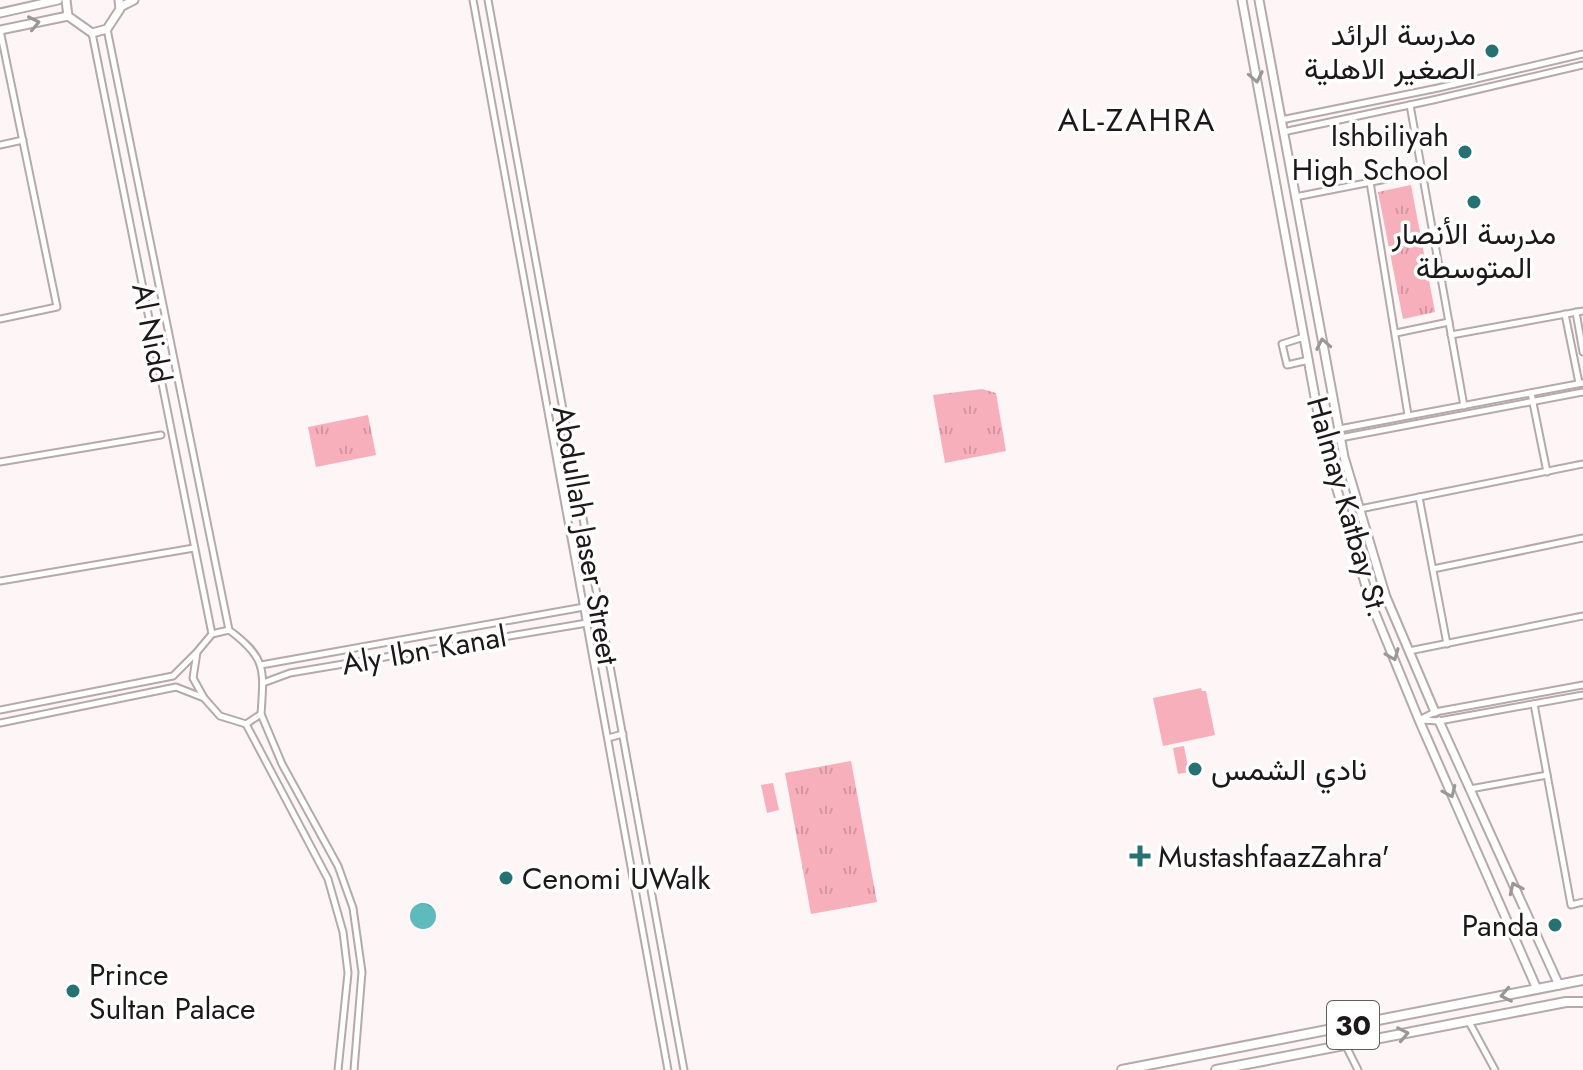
<svg xmlns="http://www.w3.org/2000/svg" width="1583" height="1070" viewBox="0 0 1583 1070" font-family="Jost,Vazirmatn,sans-serif">
<defs>
<pattern id="park-tufts" width="24" height="20" patternUnits="userSpaceOnUse" patternTransform="scale(2)"><rect width="24" height="20" fill="#f7afbb"/><path d="M3 7l-1-3M5 7V3M7 7l1-3M15 17l-1-3M17 17v-4M19 17l1-3" fill="none" stroke="#d396a0"/></pattern>
<pattern id="water-ripples" width="26" height="14" patternUnits="userSpaceOnUse" patternTransform="scale(2)"><rect width="26" height="14" fill="#5ebabd"/><path d="M2 4q2-2 4 0t4 0M15 11q2-2 4 0t4 0" fill="none" stroke="#519fa2"/></pattern>
</defs>
<rect width="100%" height="100%" fill="#fdf5f6"/>
<g fill="#f7afbb">
<polygon points="1201,688 1202,691 1206,691 1215,735 1163,746 1153,698"/>
<polygon points="1184,746 1189,772 1178,774 1173,748"/>
<polygon points="773,783 779,810 767,813 761,785"/>
</g>
<g fill="url(#park-tufts)">
<polygon points="1411,185 1435,312 1403,319 1378,192"/>
<polygon points="982,389 996,393 1006,451 945,463 933,395"/>
<polygon points="368,415 376,455 316,467 308,427"/>
<polygon points="851,761 877,902 811,914 785,773"/>
</g>
<circle fill="url(#water-ripples)" cx="423" cy="916" r="13"/>
<g fill="none" stroke-linecap="round" stroke-linejoin="round">
<g stroke="#b6a9ab" stroke-width="9">
<g id="street">
<polyline points="473,0 668,1070"/>
<polyline points="488,0 684,1070"/>
<path d="M 107,29 L 229,630 C 267,658 264,670 261,714 L 246,724 L 220,716 L 204,698 L 193,678 L 197,652 L 212,634 L 229,630"/>
<polyline points="92,33 212,634"/>
<polyline points="1410,105 1464,406"/>
<polyline points="1281,120 1438,88 1583,54"/>
<polyline points="1283,132 1433,100 1583,65"/>
<polyline points="0,145 23,140"/>
<polyline points="1370,182 1408,415"/>
<polyline points="1295,197 1422,172"/>
<polyline points="1576,312 1583,352"/>
<polyline points="1565,314 1579,383"/>
<polyline points="0,319 57,307 0,30"/>
<polyline points="1396,333 1449,322"/>
<polyline points="1451,335 1583,311"/>
<polyline points="1304,337 1282,344 1287,365 1309,360"/>
<polyline points="1531,393 1547,472"/>
<polyline points="1329,444 1340,438 1583,392"/>
<polyline points="1324,446 1339,429 1583,383"/>
<polyline points="0,462 161,435"/>
<polyline points="1419,497 1447,644"/>
<polyline points="1360,509 1583,464"/>
<polyline points="1433,569 1583,538"/>
<polyline points="0,581 194,548"/>
<polyline points="1409,651 1583,616"/>
<polyline points="261,665 584,607"/>
<polyline points="263,683 290,673 587,623"/>
<polyline points="1534,704 1571,905 1583,902"/>
<polyline points="0,710 173,676 197,652"/>
<polyline points="261,714 282,764 338,866 353,908 362,972 354,1070"/>
<polyline points="1419,720 1435,712 1583,685"/>
<polyline points="1420,720 1439,721 1583,695"/>
<polyline points="0,723 176,687 204,698"/>
<polyline points="246,724 328,879 343,932 348,973 338,1070"/>
<polyline points="608,738 623,734"/>
<polyline points="1470,789 1547,775"/>
<polyline points="1469,1022 1495,1070"/>
<polyline points="1346,1046 1358,1070"/>
</g>
</g>
<g stroke="#b6a9ab" stroke-width="11">
<g id="secondary">
<polyline points="66,0 68,16 92,33 107,29 120,9 119,0"/>
<polyline points="1242,0 1324,446 1371,603 1419,720 1537,989"/>
<polyline points="1259,0 1344,457 1386,597 1435,712"/>
<polyline points="120,7 134,0"/>
<polyline points="0,13 58,0"/>
<polyline points="0,30 68,16"/>
<polyline points="1439,721 1559,985"/>
</g>
</g>
<g stroke="#b6a9ab" stroke-width="12">
<g id="primary">
<polyline points="1122,1070 1583,980"/>
<polyline points="1216,1070 1566,1002 1583,1002"/>
</g>
</g>
<use href="#street" stroke="#fff" stroke-width="5"/>
<use href="#secondary" stroke="#fff" stroke-width="7"/>
<use href="#primary" stroke="#fff" stroke-width="8"/>
</g>
<defs><path id="oneway-chevron" d="M-2-3.5L2.5 0L-2 3.5" fill="none" stroke-width="1.6" stroke-linecap="round" stroke-linejoin="round" transform="scale(2)"/></defs>
<g stroke="#999798">
<use href="#oneway-chevron" transform="translate(34 23) rotate(-12)"/>
<use href="#oneway-chevron" transform="translate(1256 77) rotate(79)"/>
<use href="#oneway-chevron" transform="translate(1323 344) rotate(-101)"/>
<use href="#oneway-chevron" transform="translate(1393 655) rotate(68)"/>
<use href="#oneway-chevron" transform="translate(1450 792) rotate(66)"/>
<use href="#oneway-chevron" transform="translate(1515 888) rotate(-115)"/>
<use href="#oneway-chevron" transform="translate(1506 995) rotate(169)"/>
<use href="#oneway-chevron" transform="translate(1403 1034) rotate(-11)"/>
</g>
<g fill="#267173" stroke="#fff" stroke-width="3">
<circle cx="1492" cy="51" r="8"/>
<circle cx="1465" cy="152" r="8"/>
<circle cx="1474" cy="202" r="8"/>
<circle cx="1195" cy="769" r="8"/>
<path d="M1136 844h8v8h8v8h-8v8h-8v-8h-8v-8h8z"/>
<circle cx="506" cy="878" r="8"/>
<circle cx="1555" cy="925" r="8"/>
<circle cx="73" cy="991" r="8"/>
</g>
<g text-anchor="middle" dominant-baseline="central" stroke-width="7" stroke-linejoin="round" paint-order="stroke">
<rect fill="#fff" stroke="#615d5e" stroke-width="2" x="1327" y="1001" width="52" height="48" rx="6"/>
<g font-size="28" font-weight="bold" fill="#1d1819">
<text x="1353" y="1025">30</text>
</g>
<g font-size="30" fill="#1d1819" stroke="#fff" text-anchor="start">
<text x="1476" y="34" text-anchor="end">مدرسة الرائد<tspan x="1476" dy="34">الصغير الاهلية</tspan></text>
<text x="1449" y="135" text-anchor="end">Ishbiliyah<tspan x="1449" dy="34">High School</tspan></text>
<text x="1474" y="233" text-anchor="middle">مدرسة الأنصار<tspan x="1474" dy="34">المتوسطة</tspan></text>
<text x="1211" y="769">نادي الشمس</text>
<text x="1158" y="856">MustashfaazZahra'</text>
<text x="522" y="878">Cenomi UWalk</text>
<text x="1539" y="925" text-anchor="end">Panda</text>
<text x="89" y="974">Prince<tspan x="89" dy="34">Sultan Palace</tspan></text>
</g>
<g font-size="30" fill="#1d1819" stroke="#fff">
<text transform="translate(152 333) rotate(79)">Al Nidd</text>
<text transform="translate(1348 507) rotate(74)">Halmay Katbay St.</text>
<text transform="translate(586 535) rotate(80)">Abdullah Jaser Street</text>
<text transform="translate(424 650) rotate(-10)">Aly Ibn Kanal</text>
</g>
<g font-size="32" letter-spacing="2" fill="#1d1819" stroke="#fff">
<text x="1137" y="120">AL-ZAHRA</text>
</g>
</g>
</svg>
